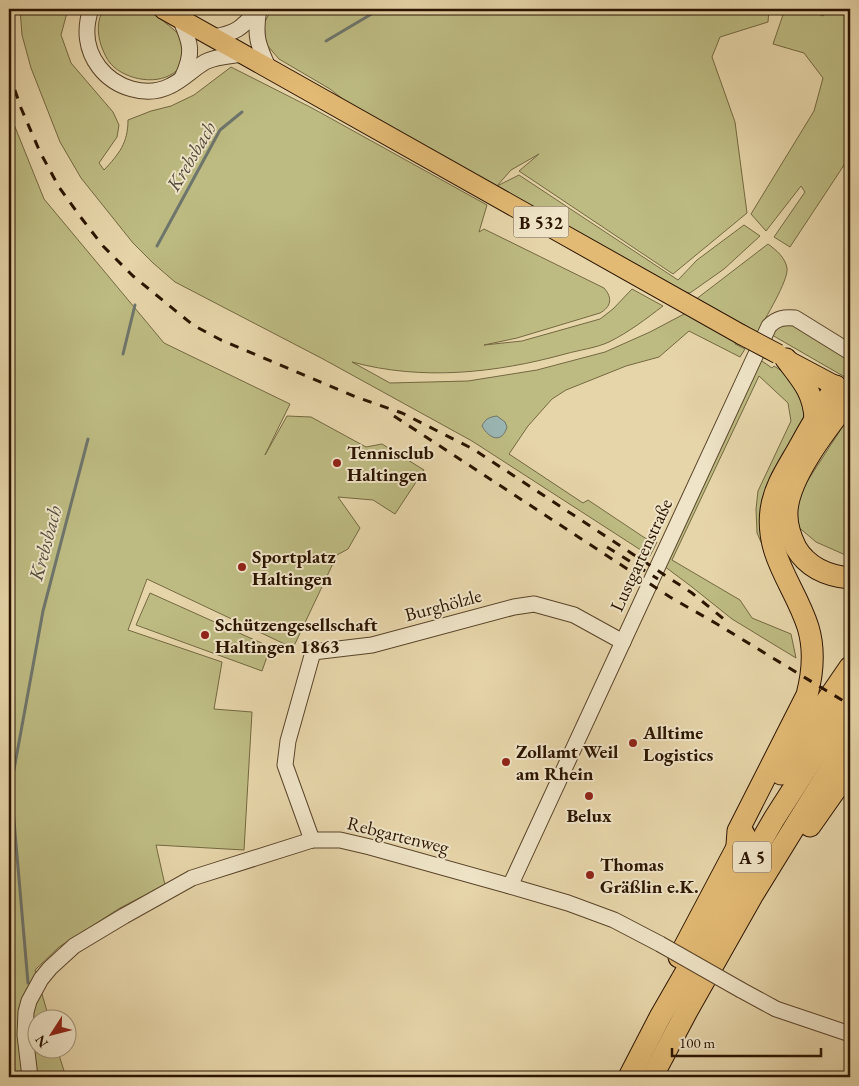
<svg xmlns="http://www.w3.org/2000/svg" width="859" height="1086" viewBox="0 0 859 1086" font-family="'EB Garamond',serif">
<rect width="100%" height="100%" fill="#e6d5a9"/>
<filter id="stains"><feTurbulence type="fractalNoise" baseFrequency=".004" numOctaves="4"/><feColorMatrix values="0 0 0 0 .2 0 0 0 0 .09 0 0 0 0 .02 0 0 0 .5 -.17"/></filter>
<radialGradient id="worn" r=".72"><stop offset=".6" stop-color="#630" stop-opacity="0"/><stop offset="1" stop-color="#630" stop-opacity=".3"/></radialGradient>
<g fill="#bdbb82" stroke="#746841">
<path d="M 20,9 L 68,9 L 61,35 L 71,63 L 113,112 L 119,125 L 117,137 L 99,163 L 104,170 C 119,154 128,143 128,120 L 151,111 L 171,106 L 194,95 L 231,67 L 312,108 L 487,205 L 479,232 L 484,229 L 604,288 C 613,298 611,307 600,313 L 517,338 L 484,345 L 522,341 L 600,319 L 613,309 L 632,289 L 663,306 C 646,319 629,332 609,342 C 596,348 579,350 565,354 C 496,373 422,381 352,362 L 390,383 L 468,381 L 537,370 L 605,352 L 650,332 L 686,313 L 736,340 L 735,344 L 745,349 L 740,357 L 689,331 L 659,357 L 626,366 L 566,390 L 552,399 L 528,426 L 509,454 L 583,503 L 588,500 L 645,538 L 657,542 L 650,556 L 472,441 L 323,359 L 175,282 L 153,263 L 133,243 L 81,178 L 60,142 L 31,68 L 22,35 Z"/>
<path d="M 104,9 C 116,9 132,6 142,9 C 154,13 165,22 174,30 C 183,37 187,45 183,56 C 182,59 182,64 180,67 C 165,86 131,82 114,67 C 107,61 104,53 101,45 C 97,33 97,19 104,9 Z"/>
<polygon points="272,9 769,9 768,22 720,37 712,57 735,122 747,213 673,274 519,171 539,154 511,170 497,186 519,175 678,280 697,260 744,225 760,236 724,269 690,293 684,292 353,107 330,89 279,59 266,44 264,23"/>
<polygon points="785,9 806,9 823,16 828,9 850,9 850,156 790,247 774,237 805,192 801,186 766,231 751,214 814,111 823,78 804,53 773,44"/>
<polygon points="9,112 44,199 164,343 290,404 265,455 287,416 311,417 366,447 382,444 424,470 395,514 373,500 338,497 360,528 348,549 337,555 293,648 147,579 128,630 222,662 214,709 252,712 244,850 156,845 165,885 120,908 59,947 35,970 49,1018 38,1018 38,1048 57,1049 66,1077 9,1077"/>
<path d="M 768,244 C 776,250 785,257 787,268 C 789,280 764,320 758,332 L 695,300 Z"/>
<polygon points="786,324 798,327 850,359 850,380 772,335 773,329"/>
<polygon points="759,359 772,368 774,366 785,373 800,389 805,413 764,549 757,533 756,509 758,491 791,421 788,403 759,376 672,560 740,600 752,618 791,634 796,658 732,619 692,587 664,566"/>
<polygon points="850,422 850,557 816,542 796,525 799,494 843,426"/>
<polygon points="150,593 268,646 269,651 262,671 136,625"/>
</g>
<path fill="#9bb6b4" stroke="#6e756c" d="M 497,416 L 505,422 L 507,427 C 502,444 489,439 482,426 C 485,419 489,417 497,416 Z"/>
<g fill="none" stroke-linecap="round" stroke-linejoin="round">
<g stroke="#6e756c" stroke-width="3">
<polyline points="326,41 380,9"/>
<polyline points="157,246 220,130 242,112"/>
<polyline points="123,354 135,305"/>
<polyline points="28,983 11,786 43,611 88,439"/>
</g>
<g stroke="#5a442a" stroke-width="17">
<g id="minor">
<path d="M 91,9 C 84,29 86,50 99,67 C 115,88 146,98 170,86 C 183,80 193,69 205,62 C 217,56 230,56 243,54"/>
<path d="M 259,9 C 254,36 258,45 269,69"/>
<path d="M 180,19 C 191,43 194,53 182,78"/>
<path d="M 213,37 C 238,33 242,27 259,9"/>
<polyline points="312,840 285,765 288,741 313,652 372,645 514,607 534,604 574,615 623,642"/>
<path d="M 510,886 L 769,326 C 777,318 784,317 795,318 L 850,352"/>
<polyline points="741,990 776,1009 850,1034"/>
<polyline points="30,1077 25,1035 26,1012 29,1001 41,979 50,968 74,946 124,916 192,878 312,840 340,840 370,847 510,886 568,903 614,920 660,944"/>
</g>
</g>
<g stroke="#2b1400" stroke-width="21">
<g id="major">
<polyline points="163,9 742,335"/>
<polyline points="785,359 849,393"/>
</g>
</g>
<g stroke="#2b1400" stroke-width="23">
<g id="highway">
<path d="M 786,359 C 801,379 814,392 815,419"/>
<path d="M 850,399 C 829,426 789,476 787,511 C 786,524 790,536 796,548 C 808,568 828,576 850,578"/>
<polyline points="781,774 817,715 850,667"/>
<polyline points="810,826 850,769"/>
<path d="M 737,845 L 738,831 L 807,695 C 813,672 815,650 808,627 C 795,586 765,556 771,510 C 774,488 786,470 797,451 C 809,429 822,407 836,386"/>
<polyline points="679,957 744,834"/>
<polyline points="629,1077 660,1017 774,819 850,700"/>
<polyline points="652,1077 687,1011 752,896 850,737"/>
</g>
</g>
<use href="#minor" stroke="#efe4c7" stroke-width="15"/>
<use href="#major" stroke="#e3ba74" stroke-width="19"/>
<use href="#highway" stroke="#e3ba74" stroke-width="21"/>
<g stroke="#2b1400" stroke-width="3" stroke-dasharray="9 9" stroke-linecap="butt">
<polyline points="9,73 21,108 40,152 59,187 79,215 103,246 133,276 193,325 221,340 356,397 402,413 473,449 692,593 725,620"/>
<polyline points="394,416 670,597 717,624 850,705"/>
<polyline points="607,547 658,579"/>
</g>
<g stroke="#5a442a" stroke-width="17" stroke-linecap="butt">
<polyline id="minor-bridge" points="660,944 741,990"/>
</g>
<g stroke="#2b1400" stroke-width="21" stroke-linecap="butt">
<polyline id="major-bridge" points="742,335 778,354"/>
</g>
<use href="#minor-bridge" stroke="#efe4c7" stroke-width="15"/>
<use href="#major-bridge" stroke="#e3ba74" stroke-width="19"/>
</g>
<g fill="#8f2418" stroke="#efe4c7" stroke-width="2">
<circle cx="337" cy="463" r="5"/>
<circle cx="242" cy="567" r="5"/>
<circle cx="205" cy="635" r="5"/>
<circle cx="633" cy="743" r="5"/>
<circle cx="506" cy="762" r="5"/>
<circle cx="589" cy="796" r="5"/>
<circle cx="590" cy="875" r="5"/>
</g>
<g text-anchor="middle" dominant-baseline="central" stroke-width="4" stroke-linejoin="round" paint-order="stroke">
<g fill="#efe4c7" stroke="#66523c" stroke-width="1">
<rect x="513.5" y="206.5" width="55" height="31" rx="4"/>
<rect x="733" y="841.5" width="38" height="31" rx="4"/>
</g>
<g font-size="18" font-weight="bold" fill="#2b1400">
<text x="541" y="222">B 532</text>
<text x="752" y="857">A 5</text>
</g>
<g font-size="19" font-weight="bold" fill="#2b1400" stroke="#efe4c7" text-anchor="start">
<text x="347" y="452">Tennisclub<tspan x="347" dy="22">Haltingen</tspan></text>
<text x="252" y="556">Sportplatz<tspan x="252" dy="22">Haltingen</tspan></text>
<text x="215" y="624">Schützengesellschaft<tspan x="215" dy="22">Haltingen 1863</tspan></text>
<text x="643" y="732">Alltime<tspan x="643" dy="22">Logistics</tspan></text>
<text x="516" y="751">Zollamt Weil<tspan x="516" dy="22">am Rhein</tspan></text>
<text x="589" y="815" text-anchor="middle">Belux</text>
<text x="600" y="864">Thomas<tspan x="600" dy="22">Gräßlin e.K.</tspan></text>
</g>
<g font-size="19" fill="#2b1400" stroke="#efe4c7">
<text transform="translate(641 555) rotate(-65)">Lustgartenstraße</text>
<text transform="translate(443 605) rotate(-15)">Burghölzle</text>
<text transform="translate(398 835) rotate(14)">Rebgartenweg</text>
</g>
<g font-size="20" font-style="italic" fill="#524d3f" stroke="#efe4c7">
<text transform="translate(191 156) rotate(-59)">Krebsbach</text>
<text transform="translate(45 543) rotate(-75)">Krebsbach</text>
</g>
</g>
<rect width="859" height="1086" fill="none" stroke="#e6d5a9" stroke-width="30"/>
<rect x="10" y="10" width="839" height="1066" fill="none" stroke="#2b1400" stroke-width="2.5"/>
<rect x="15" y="15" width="829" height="1056" fill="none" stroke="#2b1400"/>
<g transform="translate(52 1034) rotate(234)"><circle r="24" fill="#efe4c7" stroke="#a19177"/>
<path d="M0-4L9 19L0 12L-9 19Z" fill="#8f2418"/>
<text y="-8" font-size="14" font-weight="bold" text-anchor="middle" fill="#2b1400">N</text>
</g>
<path d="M672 1048v8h149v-8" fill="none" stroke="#2b1400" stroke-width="2.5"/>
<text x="679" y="1048" font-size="15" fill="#2b1400" stroke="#efe4c7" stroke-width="4" paint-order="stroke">100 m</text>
<rect width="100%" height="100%" filter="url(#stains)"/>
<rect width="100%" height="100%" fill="url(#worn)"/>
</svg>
